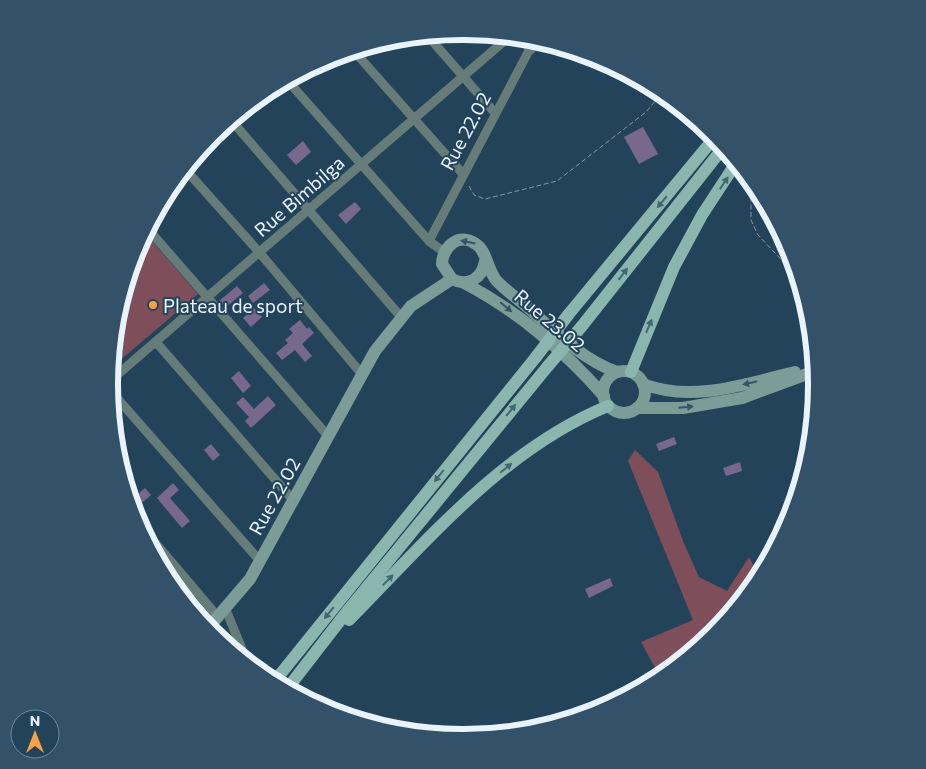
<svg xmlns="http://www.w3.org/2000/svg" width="926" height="769" viewBox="0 0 926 769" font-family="Commissioner,sans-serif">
<rect width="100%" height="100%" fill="#23435b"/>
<g fill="#7e4e5a">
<path d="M 145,233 L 198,294 L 111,368 C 116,321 123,275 145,233 Z"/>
<polygon points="635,450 658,472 683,541 699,577 727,591 749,557 759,576 713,634 660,677 641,642 693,620 628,461"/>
</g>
<g fill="#77688c">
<polygon points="643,127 658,154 639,164 624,137"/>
<polygon points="303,141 311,152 296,165 287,155"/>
<polygon points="355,202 361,209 346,224 338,215"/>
<polygon points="264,283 270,290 253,303 248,296"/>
<polygon points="237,286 243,293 225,308 219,301"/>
<polygon points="254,308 262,317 251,327 243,318"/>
<polygon points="300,320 307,329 309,327 314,333 302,344 312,356 305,362 295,350 282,360 276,353 288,343 285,340 293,333 289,329"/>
<polygon points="239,371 251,386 243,393 231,378"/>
<polygon points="268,396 276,405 251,428 245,421 249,417 236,403 243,397 254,409"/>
<polygon points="674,437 677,444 659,451 656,444"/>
<polygon points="211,444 220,455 213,461 204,450"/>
<polygon points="740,462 742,471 726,476 723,468"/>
<polygon points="173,483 179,490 170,498 190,521 182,528 157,498"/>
<polygon points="145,488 151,495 137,507 131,500"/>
<polygon points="610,578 613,586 589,598 585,589"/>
</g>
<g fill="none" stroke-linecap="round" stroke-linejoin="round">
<g stroke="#8298a9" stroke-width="1" stroke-dasharray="5 2.5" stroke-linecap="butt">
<polyline points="751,182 751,220 758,235 792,271 796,273"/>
<polyline points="469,186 474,195 485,199 557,181 646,112 662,93"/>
</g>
<g stroke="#667c78" stroke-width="9">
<polyline points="427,35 495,113"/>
<polyline points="520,37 531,50"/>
<polyline points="353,50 463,174"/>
<polyline points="287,80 429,241 444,252"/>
<polyline points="231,120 401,317"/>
<polyline points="185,169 259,252 361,373"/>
<polyline points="148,229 328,436"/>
<polyline points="429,241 535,39"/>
<polyline points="156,342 293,500"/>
<polyline points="110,381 510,36"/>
<polyline points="110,390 260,561"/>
<polyline points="140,525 219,618"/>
<polyline points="226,610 242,649 240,656"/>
</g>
<g stroke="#7b9c97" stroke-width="12">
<path d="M 485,261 C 482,279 468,287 452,279 L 442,264 C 443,246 459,232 476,244 C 487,251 487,269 496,280 C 504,289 515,297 525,305 C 552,329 582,360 617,372"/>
<path d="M 464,283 C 516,310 565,351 604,396"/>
<circle cx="624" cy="392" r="21"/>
<path d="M 643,384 C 693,403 745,384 795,372"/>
<polyline points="637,408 683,408 742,398 815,371"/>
<polyline points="208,628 250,579 375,351 411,306 452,279"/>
</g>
<g stroke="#8ab6ae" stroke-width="12">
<polyline points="568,315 715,137"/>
<polyline points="582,326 723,148"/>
<polyline points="631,372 674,267 702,215 736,163"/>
<path d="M 349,620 C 427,541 503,449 608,406"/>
<polyline points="274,682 536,357"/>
<polyline points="287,689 349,609 548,366"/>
</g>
<g stroke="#8ab6ae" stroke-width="12">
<polyline points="536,357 568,315"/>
<polyline points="548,366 582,326"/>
</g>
</g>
<defs><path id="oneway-solid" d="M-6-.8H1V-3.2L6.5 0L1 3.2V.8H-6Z" transform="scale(1.25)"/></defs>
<g fill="#426674">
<use href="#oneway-solid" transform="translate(724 183) rotate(-56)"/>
<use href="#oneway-solid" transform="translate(662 202) rotate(130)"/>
<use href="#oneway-solid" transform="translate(623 274) rotate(-52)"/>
<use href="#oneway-solid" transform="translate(649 326) rotate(-67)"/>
<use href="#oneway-solid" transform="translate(511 410) rotate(-51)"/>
<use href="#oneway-solid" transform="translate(506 468) rotate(-39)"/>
<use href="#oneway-solid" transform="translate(439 476) rotate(129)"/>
<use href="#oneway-solid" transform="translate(388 580) rotate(-46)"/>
<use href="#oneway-solid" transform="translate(329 613) rotate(129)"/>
</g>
<g fill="#355567">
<use href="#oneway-solid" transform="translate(468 242) rotate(-168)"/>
<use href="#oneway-solid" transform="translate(506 307) rotate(40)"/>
<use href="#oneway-solid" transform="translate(750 383) rotate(167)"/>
<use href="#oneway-solid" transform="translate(686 407) rotate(-5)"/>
</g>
<circle fill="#f7a149" stroke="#23435b" stroke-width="2" cx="153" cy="305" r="5"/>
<g text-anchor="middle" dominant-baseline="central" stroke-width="4" stroke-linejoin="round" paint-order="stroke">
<g font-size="19" fill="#e8f3fc" stroke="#23435b">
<text transform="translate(465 131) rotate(-62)">Rue 22.02</text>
<text transform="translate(299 196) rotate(-41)">Rue Bimbilga</text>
<text transform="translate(550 320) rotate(40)">Rue 23.02</text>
<text transform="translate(274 496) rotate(-61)">Rue 22.02</text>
</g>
<g font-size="19" fill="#e8f3fc" stroke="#23435b" text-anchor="start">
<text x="163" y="305">Plateau de sport</text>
</g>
</g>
<path d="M0 0H926V769H0ZM462 40H464A344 344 0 0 1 808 384V385A344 344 0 0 1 464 729H462A344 344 0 0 1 118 385V384A344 344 0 0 1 462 40Z" fill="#335168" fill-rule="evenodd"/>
<path fill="none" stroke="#e8f3fc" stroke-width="6" d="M462 40H464A344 344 0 0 1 808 384V385A344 344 0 0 1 464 729H462A344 344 0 0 1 118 385V384A344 344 0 0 1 462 40Z"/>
<g transform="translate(35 734)"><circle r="24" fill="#23435b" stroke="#72899b"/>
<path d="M0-4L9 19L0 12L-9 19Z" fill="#f7a149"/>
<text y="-8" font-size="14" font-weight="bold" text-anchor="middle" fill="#e8f3fc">N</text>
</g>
</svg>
